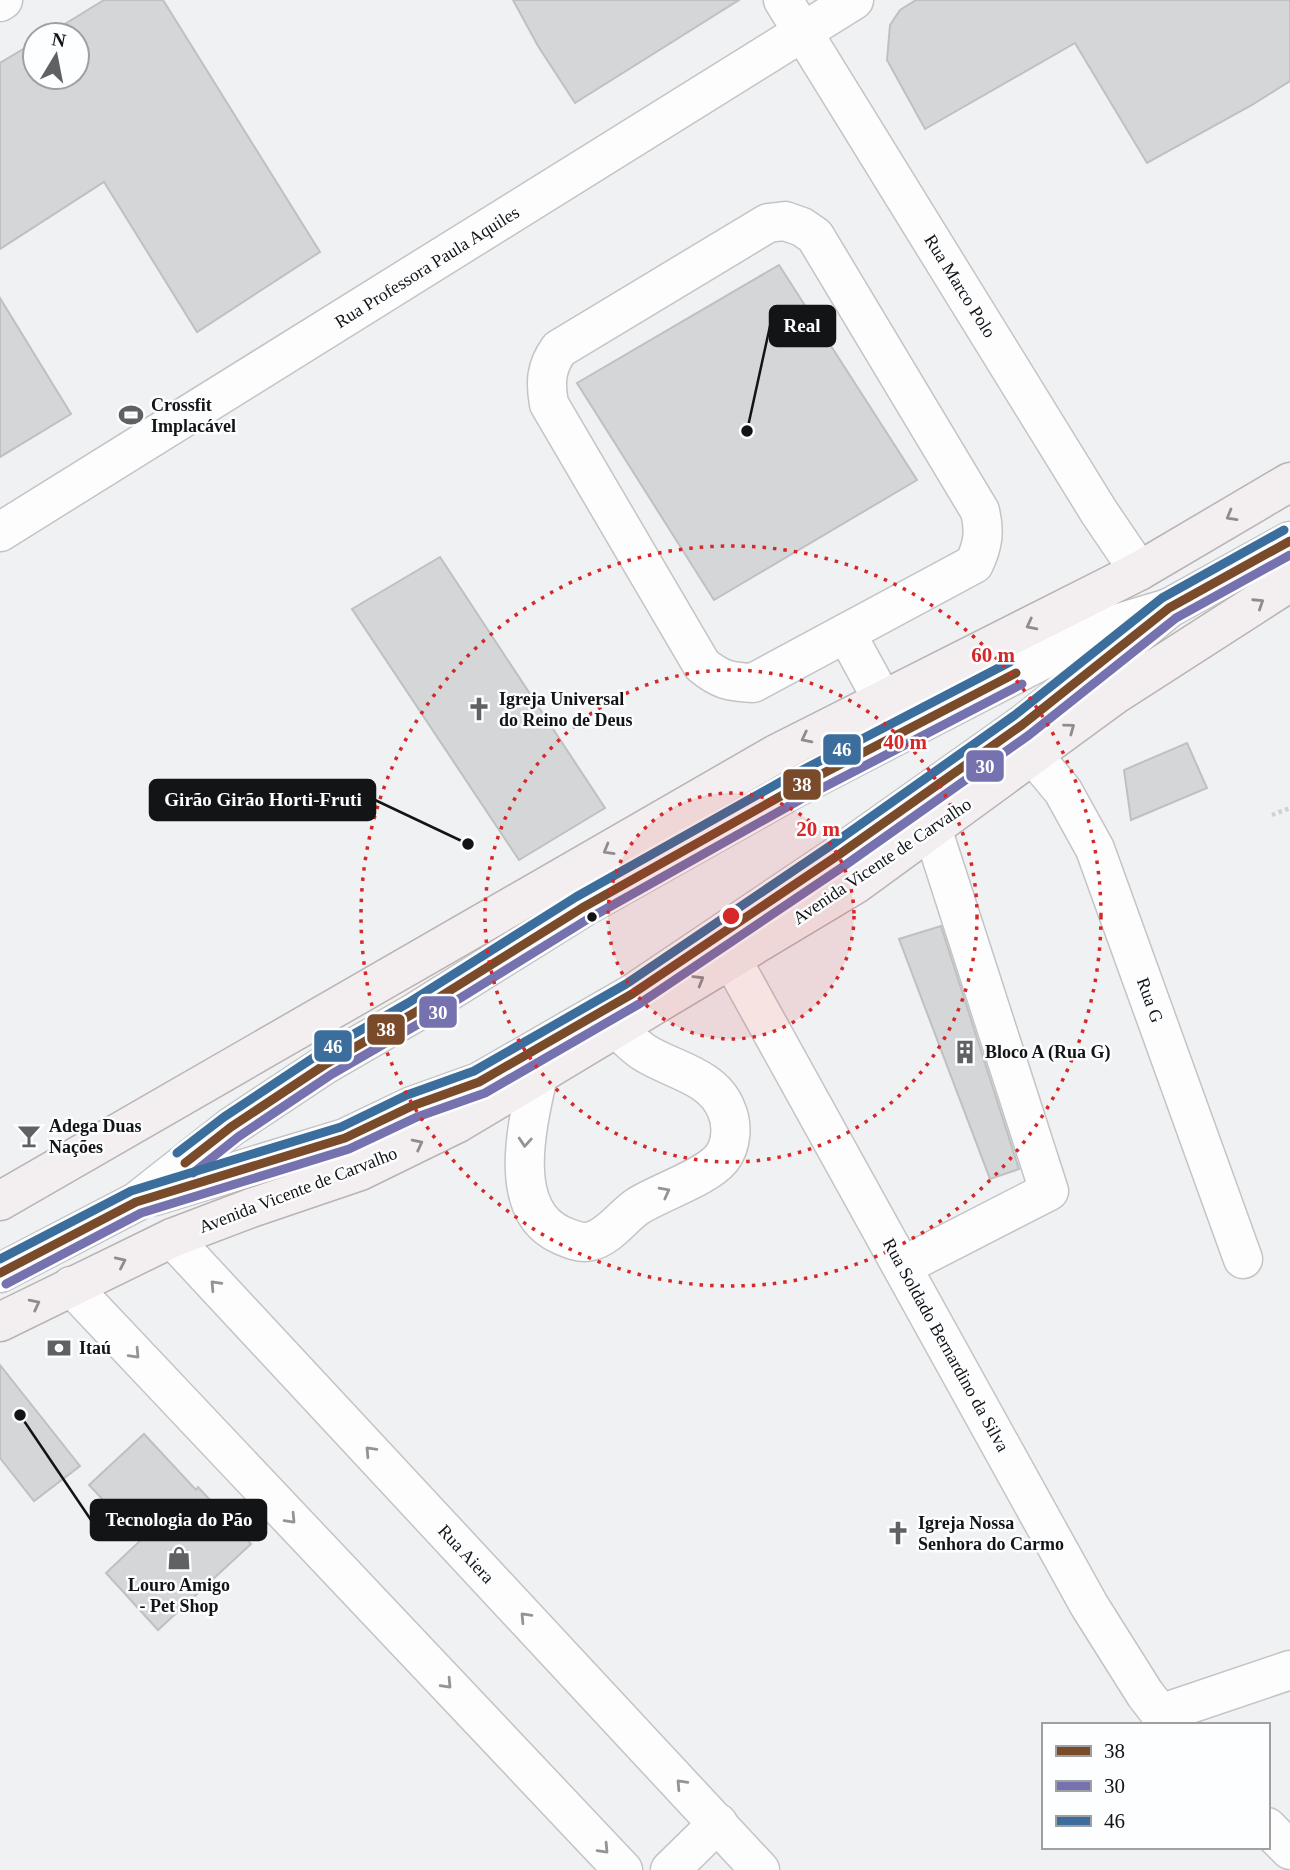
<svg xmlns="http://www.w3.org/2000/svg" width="1290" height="1870" viewBox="0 0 1290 1870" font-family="'Times New Roman',serif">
<rect width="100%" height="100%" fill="#eff1f3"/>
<g fill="#d5d6d7" stroke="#bfc0c1" stroke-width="2">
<polygon points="104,0 163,0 320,252 197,332 104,182 0,249 0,63 35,42 35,77 77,77 77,35 47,35"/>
<polygon points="513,0 739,0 575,103 538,46"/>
<polygon points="916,0 1290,0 1290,81 1252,105 1147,163 1075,43 925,129 887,60 890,25 900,10"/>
<polygon points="779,265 917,480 714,600 577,383"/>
<polygon points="0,298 71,414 0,457"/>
<polygon points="440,557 605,808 519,860 352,609"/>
<polygon points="1187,743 1207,788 1131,820 1124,770"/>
<polygon points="941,926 1019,1169 990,1179 899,939"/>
<polygon points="0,1365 80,1466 34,1501 0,1458"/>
<polygon points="144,1434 196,1490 198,1487 251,1544 158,1630 106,1573 141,1540 89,1485"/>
</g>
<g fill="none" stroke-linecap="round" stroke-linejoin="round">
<g stroke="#c4c4c6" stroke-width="41">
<g id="minor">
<polyline points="783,0 1099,512 1139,571"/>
<polyline points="0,2 3,0"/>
<path d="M 785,221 L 802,227 L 815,236 L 980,511 C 985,532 983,545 974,564 L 753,683 C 730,682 720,680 702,665 L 549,404 C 545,382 546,367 559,349 L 768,223 Z"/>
<polyline points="0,532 854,0"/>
<polyline points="846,633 882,699"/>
<polyline points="1033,755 1063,791 1095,849 1243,1259"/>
<polyline points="732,960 1089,1605 1145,1694 1169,1725"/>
<path d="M 538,1076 C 528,1122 505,1210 561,1235 C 570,1239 581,1244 591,1241 C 609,1237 623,1216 638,1206 C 660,1192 705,1178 721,1159 C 732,1146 733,1124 726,1109 C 713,1076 672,1070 645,1053 C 635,1047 626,1037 617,1029"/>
<polyline points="155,1196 345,1138 412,1106 479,1082 632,994 837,856 1022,725 1126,644 1169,608 1290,541"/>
<polyline points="172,1238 760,1870"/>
<polyline points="903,1266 1049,1191 932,828"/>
<polyline points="0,1273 136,1202 231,1127 326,1064 414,1013 582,908 797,787 1087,637 1119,623 1169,608"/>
<polyline points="71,1286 623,1870"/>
<polyline points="1160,1714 1290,1670"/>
<polyline points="1267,1827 1290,1850"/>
<polyline points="670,1870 718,1823"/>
</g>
</g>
<g stroke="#bab2b3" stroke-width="41">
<g id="major">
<polyline points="0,1201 776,754 1139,571 1290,482"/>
<polyline points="0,1322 172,1238 251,1208 360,1171 458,1123 856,884 1116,694 1290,582"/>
</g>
</g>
<polyline stroke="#d1d1d1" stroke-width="4.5" stroke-dasharray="3.5 3.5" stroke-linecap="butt" points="1272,815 1290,808"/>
<use href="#minor" stroke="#fdfdfd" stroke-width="38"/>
<use href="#major" stroke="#f3eeef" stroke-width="38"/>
<g stroke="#fdfeff" stroke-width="14">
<g id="bus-1">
<polyline points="185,1163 231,1127 326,1064 414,1013 582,908 797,787 1016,673"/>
<polyline points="0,1273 136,1202 345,1138 412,1106 479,1082 632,994 837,856 1022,725 1169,608 1290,541"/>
</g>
</g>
<g stroke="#fdfeff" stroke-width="14">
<g id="bus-2">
<polyline points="193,1173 238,1137 332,1074 420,1023 588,919 803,798 1022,684"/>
<polyline points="6,1284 141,1213 349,1149 417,1117 485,1093 639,1004 844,866 1029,735 1176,618 1290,555"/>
</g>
</g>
<g stroke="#fdfeff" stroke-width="14">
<g id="bus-3">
<polyline points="177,1153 224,1117 319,1054 408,1003 576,897 791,776 1010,662"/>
<polyline points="0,1259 131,1191 341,1127 407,1095 474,1071 626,984 830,846 1015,715 1162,598 1284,530"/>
</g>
</g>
<use href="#bus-1" stroke="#7a4b2a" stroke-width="9"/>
<use href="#bus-2" stroke="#7672af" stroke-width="9"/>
<use href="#bus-3" stroke="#3c6e9d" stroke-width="9"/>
</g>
<defs><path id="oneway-chevron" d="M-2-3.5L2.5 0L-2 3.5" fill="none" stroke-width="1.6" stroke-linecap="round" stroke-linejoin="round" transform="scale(1.75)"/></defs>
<g stroke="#8e8c8d">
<use href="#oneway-chevron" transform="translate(1231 516) rotate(150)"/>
<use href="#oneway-chevron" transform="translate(1259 603) rotate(-33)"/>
<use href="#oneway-chevron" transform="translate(1031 625) rotate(153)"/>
<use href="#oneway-chevron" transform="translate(1070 728) rotate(-36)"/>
<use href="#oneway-chevron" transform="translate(806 738) rotate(153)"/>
<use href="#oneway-chevron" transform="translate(608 850) rotate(150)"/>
<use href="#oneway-chevron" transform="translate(699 980) rotate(-31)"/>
<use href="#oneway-chevron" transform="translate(418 1144) rotate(-27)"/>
<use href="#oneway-chevron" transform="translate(121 1262) rotate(-25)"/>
<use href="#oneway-chevron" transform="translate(35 1304) rotate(-27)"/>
</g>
<g stroke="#949495">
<use href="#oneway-chevron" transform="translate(525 1142) rotate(94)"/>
<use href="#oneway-chevron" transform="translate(665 1192) rotate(-28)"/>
<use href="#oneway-chevron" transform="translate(215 1285) rotate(-133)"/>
<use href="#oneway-chevron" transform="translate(135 1354) rotate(47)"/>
<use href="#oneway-chevron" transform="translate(370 1451) rotate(-133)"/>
<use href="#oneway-chevron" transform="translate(291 1519) rotate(47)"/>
<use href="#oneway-chevron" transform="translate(525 1617) rotate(-133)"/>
<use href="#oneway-chevron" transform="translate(447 1684) rotate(47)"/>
<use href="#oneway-chevron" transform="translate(681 1784) rotate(-133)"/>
<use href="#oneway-chevron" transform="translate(604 1849) rotate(47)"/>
</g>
<circle cx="731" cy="916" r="123" fill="#d62828" fill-opacity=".12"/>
<g fill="none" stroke="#d62828" stroke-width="3.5" stroke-dasharray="3.5 7">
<circle cx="731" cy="916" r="123"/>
<circle cx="731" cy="916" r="246"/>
<circle cx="731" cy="916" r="370"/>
</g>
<defs>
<g id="stadium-bare" transform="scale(1.89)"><path d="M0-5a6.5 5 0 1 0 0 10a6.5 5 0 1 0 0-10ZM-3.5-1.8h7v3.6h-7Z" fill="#606163" stroke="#fdfeff" stroke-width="2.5" paint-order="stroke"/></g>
<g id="church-bare" transform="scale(1.89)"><path d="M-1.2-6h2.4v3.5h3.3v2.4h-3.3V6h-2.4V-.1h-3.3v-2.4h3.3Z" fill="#606163" stroke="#fdfeff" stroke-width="2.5" paint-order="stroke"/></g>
<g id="building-bare" transform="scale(1.89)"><path d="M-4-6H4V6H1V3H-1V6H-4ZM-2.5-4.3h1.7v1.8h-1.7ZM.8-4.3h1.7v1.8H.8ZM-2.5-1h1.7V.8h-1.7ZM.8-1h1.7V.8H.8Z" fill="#606163" stroke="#fdfeff" stroke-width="2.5" paint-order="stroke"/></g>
<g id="bar-bare" transform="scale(1.89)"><path d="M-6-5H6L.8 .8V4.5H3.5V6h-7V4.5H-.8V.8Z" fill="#606163" stroke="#fdfeff" stroke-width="2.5" paint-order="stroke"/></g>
<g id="bank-bare" transform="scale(1.89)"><path d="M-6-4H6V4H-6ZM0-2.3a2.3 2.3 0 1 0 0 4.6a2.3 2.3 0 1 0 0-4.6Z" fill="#606163" stroke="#fdfeff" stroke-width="2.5" paint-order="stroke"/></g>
<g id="shop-bare" transform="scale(1.89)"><path d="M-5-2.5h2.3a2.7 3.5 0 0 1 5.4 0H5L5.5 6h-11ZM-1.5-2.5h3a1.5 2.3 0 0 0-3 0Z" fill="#606163" stroke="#fdfeff" stroke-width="2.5" paint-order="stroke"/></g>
</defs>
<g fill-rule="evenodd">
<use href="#stadium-bare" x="131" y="415"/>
<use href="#church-bare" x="479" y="709"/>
<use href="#building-bare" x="965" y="1052"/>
<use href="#bar-bare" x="29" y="1136"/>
<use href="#bank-bare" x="59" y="1348"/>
<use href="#church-bare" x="898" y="1533"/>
<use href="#shop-bare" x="179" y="1558"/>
</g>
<circle fill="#131415" stroke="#fdfeff" stroke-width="2.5" cx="592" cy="917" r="6"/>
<g text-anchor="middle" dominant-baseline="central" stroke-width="5" stroke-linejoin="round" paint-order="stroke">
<g font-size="18" fill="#131415" stroke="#fdfeff">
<text transform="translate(427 267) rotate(-32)">Rua Professora Paula Aquiles</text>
<text transform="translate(960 286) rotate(58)">Rua Marco Polo</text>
<text transform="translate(882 861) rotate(-34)">Avenida Vicente de Carvalho</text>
<text transform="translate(1150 1000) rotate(70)">Rua G</text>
<text transform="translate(298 1190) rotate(-21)">Avenida Vicente de Carvalho</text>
<text transform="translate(946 1345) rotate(61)">Rua Soldado Bernardino da Silva</text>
<text transform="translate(466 1554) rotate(47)">Rua Aiera</text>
</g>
<g font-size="18" font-weight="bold" fill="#131415" stroke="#fdfeff" text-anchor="start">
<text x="151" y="405">Crossfit<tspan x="151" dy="21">Implacável</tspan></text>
<text x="499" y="699">Igreja Universal<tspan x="499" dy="21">do Reino de Deus</tspan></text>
<text x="985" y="1052">Bloco A (Rua G)</text>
<text x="49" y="1126">Adega Duas<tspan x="49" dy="21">Nações</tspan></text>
<text x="79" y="1348">Itaú</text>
<text x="918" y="1523">Igreja Nossa<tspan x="918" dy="21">Senhora do Carmo</tspan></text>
<text x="179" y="1585" text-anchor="middle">Louro Amigo<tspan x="179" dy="21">- Pet Shop</tspan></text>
</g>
</g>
<circle cx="731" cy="916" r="10" fill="#d62828" stroke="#fdfeff" stroke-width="3.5"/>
<g font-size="21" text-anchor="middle" font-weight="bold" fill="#d62828" stroke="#fdfeff" stroke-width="5" stroke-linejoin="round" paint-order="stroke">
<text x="993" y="662">60 m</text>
<text x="905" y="749">40 m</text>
<text x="818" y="836">20 m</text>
</g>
<path fill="none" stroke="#131415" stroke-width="2.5" d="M747 431L770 326M468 844L375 800M20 1415L91 1520"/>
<g fill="#131415" stroke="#fdfeff" stroke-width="2.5">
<circle cx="747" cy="431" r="7"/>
<circle cx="468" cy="844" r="7"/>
<circle cx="20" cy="1415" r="7"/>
</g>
<g fill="#131415" stroke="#131415" stroke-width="2.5">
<rect x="770" y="306" width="65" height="40" rx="7"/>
<rect x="150" y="780" width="225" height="40" rx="7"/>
<rect x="91" y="1500" width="175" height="40" rx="7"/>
</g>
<g font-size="19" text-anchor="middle" font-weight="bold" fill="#fff">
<text x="802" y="332">Real</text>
<text x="263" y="806">Girão Girão Horti-Fruti</text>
<text x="179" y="1526">Tecnologia do Pão</text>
</g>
<g stroke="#fdfeff" stroke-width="2.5">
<rect x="822" y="733" width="40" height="33" rx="7" fill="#3c6e9d"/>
<rect x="965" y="749" width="40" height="34" rx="7" fill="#7672af"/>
<rect x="782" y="768" width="40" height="33" rx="7" fill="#7a4b2a"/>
<rect x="418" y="995" width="40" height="34" rx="7" fill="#7672af"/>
<rect x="366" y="1013" width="40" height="33" rx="7" fill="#7a4b2a"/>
<rect x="313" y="1029" width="40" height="34" rx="7" fill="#3c6e9d"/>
</g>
<g font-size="19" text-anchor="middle" font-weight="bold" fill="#fff">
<text x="842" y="756">46</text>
<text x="985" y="773">30</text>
<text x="802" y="791">38</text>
<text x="438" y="1019">30</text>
<text x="386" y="1036">38</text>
<text x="333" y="1053">46</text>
</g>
<rect x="1042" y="1723" width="228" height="126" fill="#fdfeff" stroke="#9fa0a1" stroke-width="2"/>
<rect x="1056" y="1746" width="35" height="10" fill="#7a4b2a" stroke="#9fa0a1" stroke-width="2"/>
<text x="1104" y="1758" font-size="21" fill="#131415">38</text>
<rect x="1056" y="1781" width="35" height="10" fill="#7672af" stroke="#9fa0a1" stroke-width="2"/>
<text x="1104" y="1793" font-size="21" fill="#131415">30</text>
<rect x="1056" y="1816" width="35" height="10" fill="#3c6e9d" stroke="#9fa0a1" stroke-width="2"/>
<text x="1104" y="1828" font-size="21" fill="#131415">46</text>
<g transform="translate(56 56) rotate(10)"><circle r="33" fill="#fdfeff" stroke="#9fa0a1" stroke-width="2"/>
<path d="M0-5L12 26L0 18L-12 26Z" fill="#606163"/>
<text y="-10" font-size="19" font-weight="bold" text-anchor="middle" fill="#131415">N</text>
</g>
</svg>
